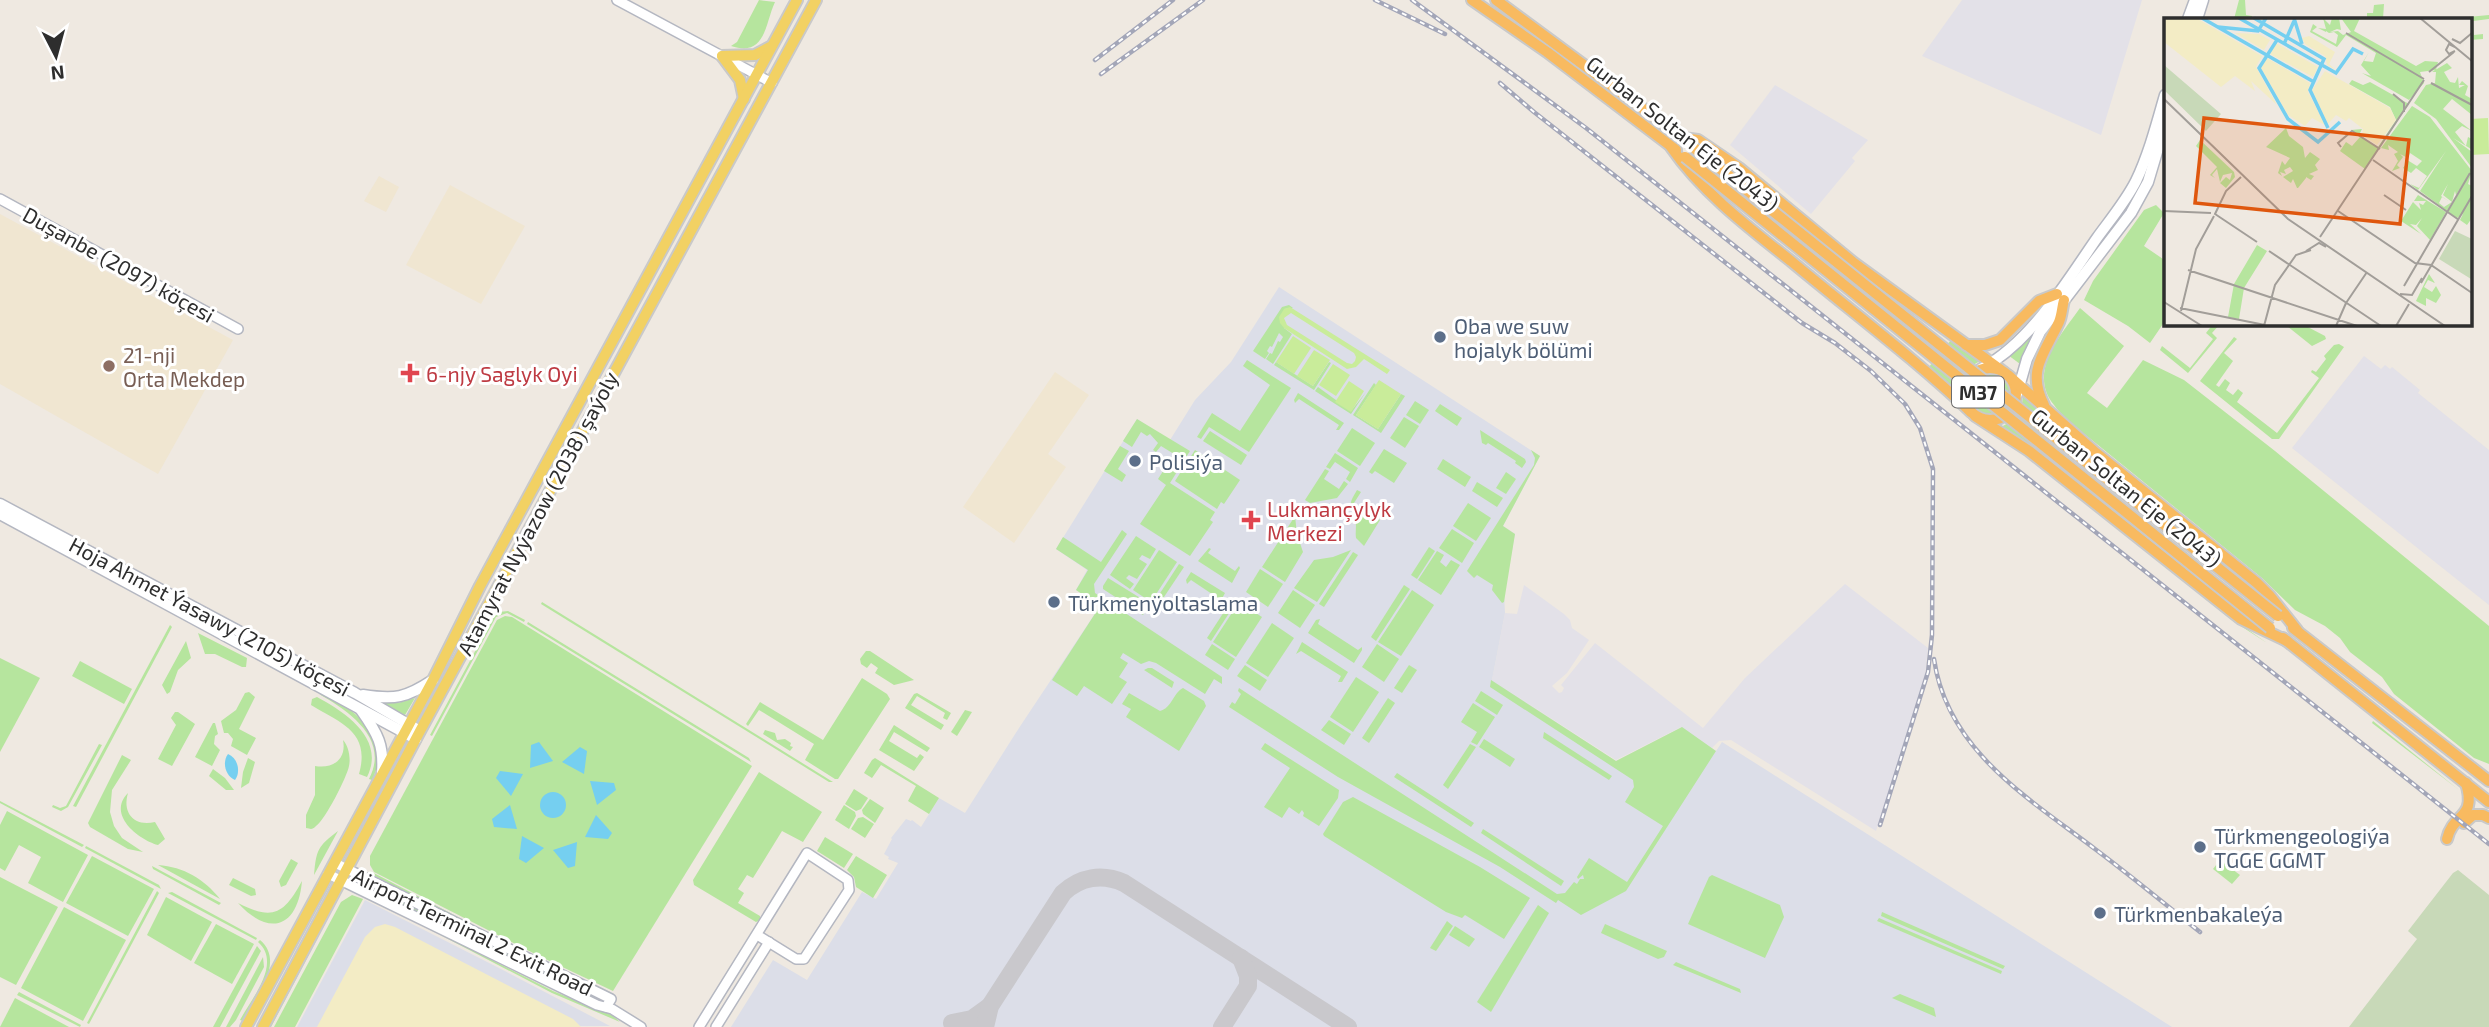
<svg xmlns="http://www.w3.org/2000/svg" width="2489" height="1027" viewBox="0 0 2489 1027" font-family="'Exo 2',sans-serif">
<rect width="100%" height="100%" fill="#efe9e1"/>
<g fill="#e3e1e8">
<polygon points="1962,0 2142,0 2101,135 1922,56"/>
<polygon points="1775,85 1868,140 1852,158 1855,161 1811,214 1730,145"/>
<polygon points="2364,356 2381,369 2385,365 2390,369 2392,367 2420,390 2418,393 2489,450 2489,605 2292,448"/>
<polygon points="1845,584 1928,648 1924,687 1876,831 1731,740 1719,741 1712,748 1681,727 1616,760 1492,680 1505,613 1517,614 1524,585 1564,614 1570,620 1572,628 1589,640 1567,673 1552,686 1559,693 1562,692 1564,688 1561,685 1595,643 1703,728 1745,678"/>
</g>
<g fill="#f0e6d1">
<polygon points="379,176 399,187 386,212 364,201"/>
<polygon points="450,185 525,226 481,304 406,265"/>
<polygon points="0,214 233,340 158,474 0,384"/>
<polygon points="1055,372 1089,395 1048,454 1066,467 1014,543 963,507"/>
</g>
<g fill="#dcdee8">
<polygon points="1279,287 1540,456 1503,526 1515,534 1504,593 1505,613 1492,680 1616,761 1682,727 1716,751 1722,742 2172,1027 731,1027 773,960 807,980 862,892 876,899 898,863 888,859 889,857 884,854 892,839 891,838 906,819 911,821 912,820 921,827 939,798 965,813 1019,728 1100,606 1076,590 1087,570 1056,549 1137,419 1170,440 1195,400 1231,362"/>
<polygon points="365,900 501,969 610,1026 297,1027"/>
</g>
<g fill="#b6e59e">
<path d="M 759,0 L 775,2 C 765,23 766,58 731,46 L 737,42 Z"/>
<polygon points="2239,0 2245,0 2246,15 2252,16 2252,18 2234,19"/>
<polygon points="2384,4 2383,19 2367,19 2367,13 2373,13 2374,5"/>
<polygon points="2489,15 2489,19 2473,21 2474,35 2483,34 2483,39 2470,40 2468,17"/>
<polygon points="2156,205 2164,213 2144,246 2163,259 2165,257 2165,321 2150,343 2128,326 2084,300 2093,281 2144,210"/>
<polygon points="1289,305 1293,308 1284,309 1284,328 1292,334 1273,364 1266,359 1270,353 1272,354 1278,341 1280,342 1283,337 1279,333 1272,347 1270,346 1267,351 1269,353 1265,359 1253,351 1282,307"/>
<path d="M 2080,308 L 2124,346 L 2087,393 L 2107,408 L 2143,360 L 2184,380 L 2275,451 L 2489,626 L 2489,764 L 2474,758 L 2394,694 L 2382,677 L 2350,652 L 2340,638 L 2325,626 L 2295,610 L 2262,578 L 2082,432 C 2072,423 2061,415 2054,405 C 2027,372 2061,335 2080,308 Z"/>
<polygon points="2213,324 2220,324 2212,333 2217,338 2188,373 2160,350 2162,346 2190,368 2213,339 2206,333"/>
<polygon points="2288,324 2302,324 2325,336 2326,339 2312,346 2287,326"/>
<polygon points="2029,336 2031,337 2020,364 2008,355"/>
<polygon points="2234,337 2237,339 2224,353 2233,361 2216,385 2219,387 2225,379 2230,383 2226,390 2233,395 2238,389 2243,393 2237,402 2277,433 2319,378 2311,372 2312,370 2316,372 2326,359 2324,356 2334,345 2339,344 2344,347 2279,439 2272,439 2200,381"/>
<path d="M 1951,340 L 1982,360 C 1967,368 1956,375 1957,393 L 1929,367 Z"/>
<polygon points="1247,360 1291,388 1249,452 1209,427 1201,439 1197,437 1212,413 1240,431 1270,385 1243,366"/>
<polygon points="1276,362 1313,386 1329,362 1331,363 1314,390 1274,365"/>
<circle cx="1990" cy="394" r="21"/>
<polygon points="1374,383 1376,385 1356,415 1378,429 1401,394 1405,396 1381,433 1353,415"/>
<polygon points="1318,387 1351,411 1366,392 1351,414 1315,391"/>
<polygon points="1298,393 1344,423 1339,430 1336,430 1339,425 1299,399 1295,403 1294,400"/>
<path d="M 2023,393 L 2050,420 L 2029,447 L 1998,428 C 2015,422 2023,411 2023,393 Z"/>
<polygon points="1415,401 1429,410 1420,424 1406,415"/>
<polygon points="1440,404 1462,418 1457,426 1435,411"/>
<polygon points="1404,417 1419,426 1405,448 1390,438"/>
<polygon points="1137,419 1190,451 1170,483 1215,512 1210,520 1213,522 1190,556 1140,524 1166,485 1158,479 1174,454 1161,446 1156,452 1153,450 1158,443 1150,434 1147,436 1141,432 1132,447 1123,441"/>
<polygon points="1352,428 1375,443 1360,466 1337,451"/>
<polygon points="1480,430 1525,459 1526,462 1522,468 1515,463 1516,461 1488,443 1486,445 1482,443"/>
<polygon points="1210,431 1247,455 1241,465 1203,441"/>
<polygon points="1120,446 1129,451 1118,469 1126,475 1122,482 1104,471"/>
<polygon points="1384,449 1407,463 1394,483 1375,471 1372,474 1369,472"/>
<polygon points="1195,450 1240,480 1224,504 1221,502 1217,509 1175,481"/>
<polygon points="1531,450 1540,456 1503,526 1515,534 1504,602 1502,603 1492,590 1493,585 1477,575 1474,578 1467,571 1534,465 1535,458"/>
<polygon points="1335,453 1358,468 1350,482 1346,479 1350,472 1335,462 1330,469 1326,467"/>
<polygon points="2027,457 2056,478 2234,620 2267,643 2233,621"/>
<polygon points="1443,459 1471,477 1465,487 1437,469"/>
<polygon points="1325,469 1329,471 1324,479 1339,489 1344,481 1348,484 1337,498 1310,503 1305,500"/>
<polygon points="1506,472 1516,479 1506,494 1496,488"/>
<polygon points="1477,482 1503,498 1497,507 1472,491"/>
<path d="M 1357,490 L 1361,492 L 1354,503 L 1380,520 L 1364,546 L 1356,538 C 1355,532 1357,525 1355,519 C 1350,504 1348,505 1357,490 Z"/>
<polygon points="1468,503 1491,518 1476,541 1453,526"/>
<polygon points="1295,516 1297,534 1303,552 1285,582 1262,567"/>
<polygon points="1452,529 1474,543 1462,563 1439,548"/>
<polygon points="1122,530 1127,534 1094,584 1095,593 1222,677 1222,684 1214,679 1205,694 1156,663 1149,661 1141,664 1123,653 1120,658 1128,663 1119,677 1127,682 1112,704 1084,686 1077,696 1052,680 1100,606 1076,590 1088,570 1056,549 1063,537 1101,562"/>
<polygon points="1136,536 1156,549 1150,559 1142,555 1139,559 1147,564 1137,579 1129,575 1126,578 1134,584 1130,589 1110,575"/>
<polygon points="1429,547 1435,551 1417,579 1411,575"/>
<polygon points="1209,548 1211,549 1208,553 1235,571 1239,566 1240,568 1232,583 1198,561"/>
<polygon points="1159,550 1177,562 1151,602 1133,590"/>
<polygon points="1351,550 1317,602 1294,588 1314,560 1333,557"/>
<polygon points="1437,551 1444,555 1440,562 1446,567 1451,560 1460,565 1441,595 1418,580"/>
<polygon points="1353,552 1358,555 1324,607 1319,604"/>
<polygon points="1179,564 1184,567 1158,606 1153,604"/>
<polygon points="1260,569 1283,584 1268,607 1246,592"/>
<polygon points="1191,572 1225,593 1220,602 1216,603 1218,598 1191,580 1187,584 1186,580"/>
<polygon points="1108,578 1150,604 1143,615 1103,589 1103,586"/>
<polygon points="1404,585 1410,589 1376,641 1371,637"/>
<polygon points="1293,590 1315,605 1300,628 1278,613"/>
<polygon points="1412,590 1434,605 1401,656 1378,642"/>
<polygon points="1233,598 1237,601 1211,641 1207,638"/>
<polygon points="542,602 833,782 829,782 541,604"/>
<polygon points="1239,602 1262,617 1236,657 1213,642"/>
<polygon points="508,611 525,620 524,622 507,613 496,617 432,736 430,735 493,618 499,612"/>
<polygon points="505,616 512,617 752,766 613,991 537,955 374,872 370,865 370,856 497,620"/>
<polygon points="1320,619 1318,624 1358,650 1362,647 1362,650 1354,663 1308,633 1316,620"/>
<polygon points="528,622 749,758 751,762 527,624"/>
<polygon points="1272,623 1294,638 1268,677 1246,663"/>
<polygon points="170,625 172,627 76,807 73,806"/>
<polygon points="198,633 247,658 246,667 242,667 215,654 205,654"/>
<polygon points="186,641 191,658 178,670 170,692 167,694 162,685"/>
<polygon points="1302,642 1348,672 1342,682 1338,682 1341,676 1301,651 1296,654"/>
<polygon points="1212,644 1235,659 1228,670 1205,655"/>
<polygon points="1377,644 1399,659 1384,682 1362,667"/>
<polygon points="866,651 870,651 914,680 894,685 875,673 878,668 871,663 867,668 861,664 860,659"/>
<polygon points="0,658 40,678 0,752"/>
<polygon points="80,661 132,689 124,704 72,676"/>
<polygon points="1245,665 1267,680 1260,691 1237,676"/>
<polygon points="1409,665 1417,670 1402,693 1394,688"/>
<polygon points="1148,668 1152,668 1174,682 1172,688 1144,670"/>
<polygon points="1356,677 1379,692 1353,732 1330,717"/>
<polygon points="862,678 887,694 890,699 838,779 835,779 805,760 814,744 759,710 748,726 746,724 760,702 823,740"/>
<polygon points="1491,680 1616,761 1682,727 1716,751 1626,891 1581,915 1558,900 1556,903 1500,867 1338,777 1229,707 1232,702 1235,704 1241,694 1238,691 1239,688 1557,894 1565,893 1574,882 1577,884 1580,879 1584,879 1583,875 1578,879 1577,877 1589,858 1627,882 1663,826 1625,802 1634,787 1633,780 1490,687"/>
<path d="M 1183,688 L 1204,701 L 1206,706 L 1179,751 L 1126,717 L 1131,709 L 1122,704 L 1129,693 L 1160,711 C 1172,708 1173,693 1183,688 Z"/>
<polygon points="1481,691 1503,705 1497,715 1475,701"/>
<polygon points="249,692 255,697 239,729 256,738 247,755 231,746 233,739 228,733 224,733 221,721 236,710 245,693"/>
<polygon points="917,693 951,713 947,720 943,718 945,713 917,696 911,705 944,725 941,730 905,708 914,694"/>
<path d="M 319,694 C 355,704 392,742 372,780 L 369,779 C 390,739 349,711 319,694 Z"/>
<path d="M 317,697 C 345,712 386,739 367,777 L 359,774 C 371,731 340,723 311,705 L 312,699 Z"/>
<polygon points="415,698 405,715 379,702 398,703"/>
<polygon points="1388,698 1395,703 1369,743 1362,738"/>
<polygon points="1473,703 1495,717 1477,745 1471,742 1477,732 1461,722"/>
<polygon points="965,710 972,712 957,736 951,732"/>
<polygon points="178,712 195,724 172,766 158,759 176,725 171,718 175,712"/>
<polygon points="1329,720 1351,734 1344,745 1321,730"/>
<polygon points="2373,721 2459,790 2372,723"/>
<polygon points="213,723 215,723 218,734 215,736 214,744 220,750 212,766 195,757"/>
<polygon points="894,725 930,748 927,752 894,732 889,741 917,758 920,754 924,757 914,771 879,750"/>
<polygon points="765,730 775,733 777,740 785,739 791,743 790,746 793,747 790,751 763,734"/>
<polygon points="1544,732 1612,776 1609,780 1543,738"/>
<polygon points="1484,739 1515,759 1510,767 1479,747"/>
<path d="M 343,740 C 348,745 351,757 349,766 C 347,777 325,820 316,826 C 312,830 311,829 306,828 L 306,815 L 315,795 L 315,766 C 332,769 347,760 343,740 Z"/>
<polygon points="1265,743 1339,790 1338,798 1319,826 1303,816 1304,813 1302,810 1299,814 1289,807 1282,818 1264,807 1290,768 1261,749"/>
<polygon points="99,744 102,745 68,807 61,811 52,807 53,805 60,808 66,806"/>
<polygon points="1470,744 1476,747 1448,789 1443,785"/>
<polygon points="122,755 131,760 112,790 110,812 114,826 122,838 143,852 128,849 90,827 88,823"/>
<polygon points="248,758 255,762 249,783 241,788 243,772"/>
<polygon points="875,758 939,798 929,814 908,801 916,786 881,765 872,778 864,773 872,760"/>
<polygon points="213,769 225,778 234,790 226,790 209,776"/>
<polygon points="759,772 822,812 803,842 782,831 753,878 747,875 738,889 744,893 738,903 760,916 760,920 756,922 694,885 693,880"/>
<polygon points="1397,773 1474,823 1471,827 1394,777"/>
<polygon points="854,789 868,798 861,809 856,811 845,804"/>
<path d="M 128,793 C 122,813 134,827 155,822 L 165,839 L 158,845 C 137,839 107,814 128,793 Z"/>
<polygon points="1353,797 1480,867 1530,898 1504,939 1465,915 1462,918 1446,912 1324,836 1323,834 1343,802"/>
<polygon points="870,799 884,808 875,823 863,814 862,810"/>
<polygon points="0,801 84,845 82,847 0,803"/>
<polygon points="844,805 855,812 856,816 849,829 835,820"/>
<polygon points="7,811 88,855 63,902 28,883 41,857 19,845 5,871 0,868 0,825"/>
<polygon points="863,817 874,824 865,838 851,829 858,818"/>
<polygon points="1483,829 1564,881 1561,886 1481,833"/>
<path d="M 338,831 L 314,875 C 316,850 318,846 338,831 Z"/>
<polygon points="825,837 853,854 844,868 817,851"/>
<polygon points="86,846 159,885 161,889 85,848"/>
<polygon points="92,856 154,889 128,936 66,903"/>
<polygon points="856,856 887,875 873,898 856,887 854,877 847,870"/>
<polygon points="291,859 298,863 286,885 281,887 279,881"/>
<polygon points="2220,860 2240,875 2232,884 2213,869"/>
<path d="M 158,865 C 184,867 204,879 220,899 Z"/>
<polygon points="152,866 221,903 219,905 153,869"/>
<polygon points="370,871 536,958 610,992 607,993 535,959 369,873"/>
<polygon points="1712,875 1780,905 1784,917 1765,958 1688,924 1709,877"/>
<polygon points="0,877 58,907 16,985 0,977"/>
<polygon points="233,878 255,889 256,895 251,896 229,885"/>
<polygon points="363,880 549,975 600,998 600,1001 548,978 361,883"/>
<path d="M 302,881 C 298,927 270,938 238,903 C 273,921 284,914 302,881 Z"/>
<polygon points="157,891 159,893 89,1024 87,1023"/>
<polygon points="356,891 553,991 612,1015 620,1022 552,993"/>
<polygon points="172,892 257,938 256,940 168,893"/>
<polygon points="352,895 363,899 295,1027 274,1027 341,902"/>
<polygon points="166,897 212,922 191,961 147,935"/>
<polygon points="339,897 271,1027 269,1027"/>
<polygon points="1538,905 1549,913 1491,1012 1477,1002"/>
<polygon points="64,907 126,940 83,1021 21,988"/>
<polygon points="1882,912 2005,966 2003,969 1881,916"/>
<polygon points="1879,918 2002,971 2001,974 1877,921"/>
<polygon points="1447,921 1453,926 1436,951 1430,948"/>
<polygon points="216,924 254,944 232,984 194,963"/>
<polygon points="1605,924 1667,951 1664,957 1658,959 1601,933"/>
<polygon points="1455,926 1475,939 1469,947 1449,935"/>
<path d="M 260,940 C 286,962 255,998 243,1021 L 240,1020 C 252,998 282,963 258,942 Z"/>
<polygon points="257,946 261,951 220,1027 213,1027"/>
<polygon points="263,957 264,967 236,1020 230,1027 226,1027"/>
<polygon points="1676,962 1740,989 1741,993 1673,965"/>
<polygon points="19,992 81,1025 80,1027 17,995"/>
<polygon points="1900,994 1934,1008 1936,1017 1892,998"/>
<polygon points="15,998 69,1027 0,1027"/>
</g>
<polygon fill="#f3ecc5" points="385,924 395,927 573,1019 581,1027 317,1027 365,937 375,927"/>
<polygon fill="#c8d9b8" points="2458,870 2489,895 2489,1027 2349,1027 2417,939 2408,931 2453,873"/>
<g fill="#c9ec9a" fill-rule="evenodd">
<polygon points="2488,118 2489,154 2470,155 2470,119"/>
<path d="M 1290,307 L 1390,370 L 1387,374 L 1364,359 L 1356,367 L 1347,369 L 1284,328 L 1280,323 L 1279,317 L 1284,309 ZM 1291,313 L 1354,353 L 1356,357 L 1355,361 L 1352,364 L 1347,363 L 1287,325 L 1284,318 Z"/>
<polygon points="1293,336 1311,348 1294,374 1276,362"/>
<polygon points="1314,350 1330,360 1313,386 1297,376"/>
<polygon points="1333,364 1350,375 1336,396 1319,385"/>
<polygon points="1379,380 1401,394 1378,429 1356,415"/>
<polygon points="1349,381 1364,391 1351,412 1335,402"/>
</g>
<g fill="#75cff0">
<polygon points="539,742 553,761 530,768 531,745"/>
<polygon points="580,747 587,751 584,774 562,762"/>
<path d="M 228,754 C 238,758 241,772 235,780 C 225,776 222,762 228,754 Z"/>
<polygon points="500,771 523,774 511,796 496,778"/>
<polygon points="590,781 614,783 616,790 597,805"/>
<circle cx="553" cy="805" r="13"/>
<polygon points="510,805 517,829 494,827 492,819"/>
<polygon points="596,815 612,833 608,839 585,837"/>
<polygon points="522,836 544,848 526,863 519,859"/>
<polygon points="577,842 575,866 568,868 553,850"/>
</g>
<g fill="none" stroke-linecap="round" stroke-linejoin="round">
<g stroke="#c9c8cc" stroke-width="18">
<polyline points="952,1023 972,1019 990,1006"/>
<path d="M 985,1027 L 990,1006 L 1063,893 C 1080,877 1102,873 1124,883 L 1348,1027"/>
<polyline points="1222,1027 1248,986 1248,976 1241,958"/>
</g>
<g stroke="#b4b7c1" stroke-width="12">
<g id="tertiary">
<polyline points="617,0 772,83"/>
<polyline points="0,199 238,329"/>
<polyline points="335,863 611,999 606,1007"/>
<polyline points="328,874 597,1005 612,1009 641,1027"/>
<polyline points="699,1027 807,853 848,880 849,890 804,959 796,959 757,935"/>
<polyline points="716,1027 769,942"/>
</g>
</g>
<g stroke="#b4b7c1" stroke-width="13">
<g id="secondary">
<polyline points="2188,19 2195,0"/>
<polyline points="2197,19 2203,0"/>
<path d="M 1981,369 C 2031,342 2065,284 2097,238 C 2110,220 2126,201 2136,181 C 2149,154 2157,123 2165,95"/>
<polyline points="2017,394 2027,359 2040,332 2131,213 2148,182 2165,125"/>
<polyline points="0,504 355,693 415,728"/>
<polyline points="0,514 416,739"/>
<path d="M 363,695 C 395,700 406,698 433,680"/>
<path d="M 361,710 C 378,734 384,745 382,773"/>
</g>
</g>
<g stroke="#c9c9c9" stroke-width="14">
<g id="primary">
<polyline points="722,56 755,55 770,47"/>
<polyline points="722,56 740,80 744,99"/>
<polyline points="246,1027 433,680 480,586 797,0"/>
<polyline points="263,1027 420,731 816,0"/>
</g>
</g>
<g stroke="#c9c9c9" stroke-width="14">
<g id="trunk">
<polyline points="1472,0 1547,52 1676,150"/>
<polyline points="1496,0 1688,142"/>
<polyline points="1683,138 1698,140 1739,168 1854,263 2001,370"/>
<path d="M 1671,147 C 1702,192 1748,227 1791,261 C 1851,311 1914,358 1971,412"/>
<polyline points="1966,345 1985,345 2000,340 2039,301 2057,294"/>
<circle cx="1990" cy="394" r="26"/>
<polyline points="2009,376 2096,453 2257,583 2270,596 2297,630"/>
<path d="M 2044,405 C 2026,370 2045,353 2059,322 C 2062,315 2062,307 2064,300"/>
<polyline points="1975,416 2029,451 2241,619 2287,641"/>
<polyline points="2293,628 2489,781"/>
<polyline points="2283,638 2489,802"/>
<polyline points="2464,823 2473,815 2483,815 2489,818"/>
<path d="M 2447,839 C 2453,812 2477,820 2466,783"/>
</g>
</g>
<use href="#tertiary" stroke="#fff" stroke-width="9"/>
<use href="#secondary" stroke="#fff" stroke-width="10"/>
<use href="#primary" stroke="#f2d163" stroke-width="10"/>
<use href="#trunk" stroke="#f8ba60" stroke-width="10"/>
<g stroke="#a3a6b8" stroke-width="4.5">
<g id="rail">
<polyline points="1375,0 1445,34"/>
<polyline points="1412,0 1586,128 2489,844"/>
<polyline points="1095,60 1173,0"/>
<polyline points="1101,74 1203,0"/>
<polyline points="1500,83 1534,112 1802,323 1835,343 1871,371 1905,404 1920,428 1933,469 1932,635 1928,672 1880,825"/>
<path d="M 1934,659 C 1947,750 2028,798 2095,849 C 2131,876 2165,904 2200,932"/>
</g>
</g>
<use href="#rail" stroke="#fff" stroke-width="2" stroke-dasharray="5" stroke-linecap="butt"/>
<g stroke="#c9c9c9" stroke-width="14" stroke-linecap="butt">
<g id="trunk-bridge">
<polyline points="1693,147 2278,616"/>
<polyline points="1685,157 2270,628"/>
</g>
</g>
<use href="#trunk-bridge" stroke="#f8ba60" stroke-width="10"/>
</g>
<g fill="#5c6f8a" stroke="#fff" stroke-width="2.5">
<circle cx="1440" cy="337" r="7"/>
<circle cx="1135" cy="461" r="7"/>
<circle cx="1054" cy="602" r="7"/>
<circle cx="2200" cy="847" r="7"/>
<circle cx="2100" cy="913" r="7"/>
</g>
<circle fill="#8d6e63" stroke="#fff" stroke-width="2.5" cx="109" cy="366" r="7"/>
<g fill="#e0444e" stroke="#fff" stroke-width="2.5">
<path d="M406.5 362.5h7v7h7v7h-7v7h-7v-7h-7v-7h7z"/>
<path d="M1247.5 509.5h7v7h7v7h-7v7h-7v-7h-7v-7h7z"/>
</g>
<g text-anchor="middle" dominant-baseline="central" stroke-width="6" stroke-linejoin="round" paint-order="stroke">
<rect fill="#fff" stroke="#6d6d6d" stroke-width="2" x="1952" y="376.5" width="52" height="31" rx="5"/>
<g font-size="19" font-weight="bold" fill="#2e2e2e">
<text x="1978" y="392">M37</text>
</g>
<g font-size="21" fill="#2e2e2e" stroke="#fff">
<text transform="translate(1683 133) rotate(38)">Gurban Soltan Eje (2043)</text>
<text transform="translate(119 264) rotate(29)">Duşanbe (2097) köçesi</text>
<text transform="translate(2127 487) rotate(39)">Gurban Soltan Eje (2043)</text>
<text transform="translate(537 513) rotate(-62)">Atamyrat Nyýazow (2038) şaýoly</text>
<text transform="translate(210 616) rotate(28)">Hoja Ahmet Ýasawy (2105) köçesi</text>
<text transform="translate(473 931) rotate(26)">Airport Terminal 2 Exit Road</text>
</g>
<g font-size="21" fill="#4e5e75" stroke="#fff" text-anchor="start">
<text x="1454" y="325">Oba we suw<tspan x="1454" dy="24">hojalyk bölümi</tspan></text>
<text x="1149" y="461">Polisiýa</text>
<text x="1068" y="602">Türkmenÿoltaslama</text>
<text x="2214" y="835">Türkmengeologiýa<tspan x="2214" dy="24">TGGE GGMT</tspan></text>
<text x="2114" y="913">Türkmenbakaleýa</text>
</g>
<g font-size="21" fill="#785e54" stroke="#fff" text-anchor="start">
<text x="123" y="354">21-nji<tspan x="123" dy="24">Orta Mekdep</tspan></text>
</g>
<g font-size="21" fill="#be3a42" stroke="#fff" text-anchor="start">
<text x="426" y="373">6-njy Saglyk Oyi</text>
<text x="1267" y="508">Lukmançylyk<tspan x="1267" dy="24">Merkezi</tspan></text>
</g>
</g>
<g transform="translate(2164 18)">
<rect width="308" height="308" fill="#efe9e1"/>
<path d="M 159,0 L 166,7 L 168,0 L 175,0 L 177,12 L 173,11 L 166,14 L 174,13 L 179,17 L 187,14 L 177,0 L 196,0 L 190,13 L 252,48 L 261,43 L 274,44 L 272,52 L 256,54 L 260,65 L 245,82 L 198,55 L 207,58 L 197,47 L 205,34 L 210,36 L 205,34 L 200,43 L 209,44 L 212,35 L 182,17 L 173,29 L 146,14 L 149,6 L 153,9 L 148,13 L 172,26 L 174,17 L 170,14 L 165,15 L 162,13 L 162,14 L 154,10 L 162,11 ZM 283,45 L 288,50 L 280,54 L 286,64 L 291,65 L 294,59 L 295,70 L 301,67 L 295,67 L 298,63 L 304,68 L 301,77 L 308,81 L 308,97 L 288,81 L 279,91 L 308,113 L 298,108 L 291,114 L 302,128 L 304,119 L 308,121 L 307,131 L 289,120 L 308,134 L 308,150 L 272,101 L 250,85 L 262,67 L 271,65 L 272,54 L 268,54 ZM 188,62 L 199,67 L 206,64 L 245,86 L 201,151 L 176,133 L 182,124 L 188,128 L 196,119 L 187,112 L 198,111 L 195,117 L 214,129 L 232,102 L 226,89 L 185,66 ZM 248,88 L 266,99 L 308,153 L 304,166 L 308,168 L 308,200 L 303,207 L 296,202 L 299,196 L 293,200 L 284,194 L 306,155 L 292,177 L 291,173 L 288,184 L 279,177 L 284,166 L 277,178 L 286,184 L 278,179 L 275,185 L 280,189 L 288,184 L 283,193 L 256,173 L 282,133 L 254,172 L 246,166 L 255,170 L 263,158 L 252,150 L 247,155 L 239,150 L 244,143 L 240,140 L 253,148 L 258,143 L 246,135 L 244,140 L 236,136 L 239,139 L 233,147 L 236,150 L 228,153 L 234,143 L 230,136 L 234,134 L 224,127 L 225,132 L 217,130 ZM 122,110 L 125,118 L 139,129 L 141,140 L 146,134 L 156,141 L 151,147 L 154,152 L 145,156 L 150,158 L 147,162 L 142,159 L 142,160 L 134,170 L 133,170 L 129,161 L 127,165 L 119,159 L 129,153 L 126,149 L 120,152 L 122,156 L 116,154 L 118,158 L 114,155 L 118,143 L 121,147 L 126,140 L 102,129 ZM 36,122 L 70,154 L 71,159 L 62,170 L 56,165 L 62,159 L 66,162 L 68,155 L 59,157 L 56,164 L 53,151 L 48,157 L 51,160 L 46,157 L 53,149 L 32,128 ZM 254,177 L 282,194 L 266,222 L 253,208 L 258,200 L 252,207 L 246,206 L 257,216 L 237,203 L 249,184 L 257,192 L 255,185 L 259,187 L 262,183 L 250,183 ZM 93,227 L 103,233 L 80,270 L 75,301 L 64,299 L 70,266 ZM 265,256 L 271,265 L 264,262 L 260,269 L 268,274 L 272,268 L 277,277 L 272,285 L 262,280 L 262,288 L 252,283 Z" fill="#b6e59e"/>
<path d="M 0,0 L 32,0 L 98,38 L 92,49 L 113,87 L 87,63 L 91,73 L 71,58 L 57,69 L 0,24 ZM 71,15 L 95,16 L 106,22 L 100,32 ZM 145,18 L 171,34 L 165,46 L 172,52 L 163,47 L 161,38 L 141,26 L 138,20 ZM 112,25 L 154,49 L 149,59 L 106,36 ZM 103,40 L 146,65 L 144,74 L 161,107 L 148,100 L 141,108 L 124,97 L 97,50 ZM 161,53 L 226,90 L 232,102 L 213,127 L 198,117 L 199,111 L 185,100 L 182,103 L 172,97 L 164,106 L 148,72 Z" fill="#f3ecc5"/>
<path d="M 0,47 L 57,96 L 42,113 L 0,72 ZM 291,213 L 308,221 L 307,261 L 275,241 Z" fill="#c8d9b8"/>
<path fill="none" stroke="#75cff0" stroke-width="3.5" d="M 38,0 L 150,64M 75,0 L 172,55 L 189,31 L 199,36M 90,0 L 160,41 L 146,72 L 164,110M 130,0 L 138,26M 54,9 L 94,13 L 102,0M 113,22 L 95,50 L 124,101 L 154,124 L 176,104M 120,26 L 130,3"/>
<path fill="none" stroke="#a29e99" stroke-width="2" d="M 256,0 L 308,43M 182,15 L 260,61M 288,21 L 296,25 L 308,15M 291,29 L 285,26 L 282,32 L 285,36 L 291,33M 265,54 L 290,34M 267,65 L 308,87M 229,76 L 240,85 L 240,94M 0,81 L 124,201 L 281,308M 177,129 L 174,125 L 188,113 L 216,131M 209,142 L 295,202M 77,159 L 62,173 L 51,196 L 93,224M 220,177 L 242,192M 0,193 L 47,195M 174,193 L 251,245 L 267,247 L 308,275M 156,219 L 260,62M 105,233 L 217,308M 142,233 L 155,225 L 162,229M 24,252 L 193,308M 257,265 L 308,178M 240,268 L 306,155M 236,276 L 248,277 L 258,260M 0,284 L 38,308M 182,285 L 203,254M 16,290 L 106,308M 17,293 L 32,231 L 50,198M 100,308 L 111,267 L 132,237 L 147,232M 172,308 L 182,285M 232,308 L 245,286"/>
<path fill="#df570e" fill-opacity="0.15" stroke="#df570e" stroke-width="3.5" d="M 40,100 L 245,122 L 236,206 L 31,185 Z"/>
<rect width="308" height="308" fill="none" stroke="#2e2e2e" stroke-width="3.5"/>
</g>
<g transform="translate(56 56) rotate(174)" stroke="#ffffff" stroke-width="5" paint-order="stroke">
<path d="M0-5L12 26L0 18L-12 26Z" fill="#2e2e2e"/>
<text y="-10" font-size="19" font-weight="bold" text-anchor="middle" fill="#2e2e2e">N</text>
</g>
</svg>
